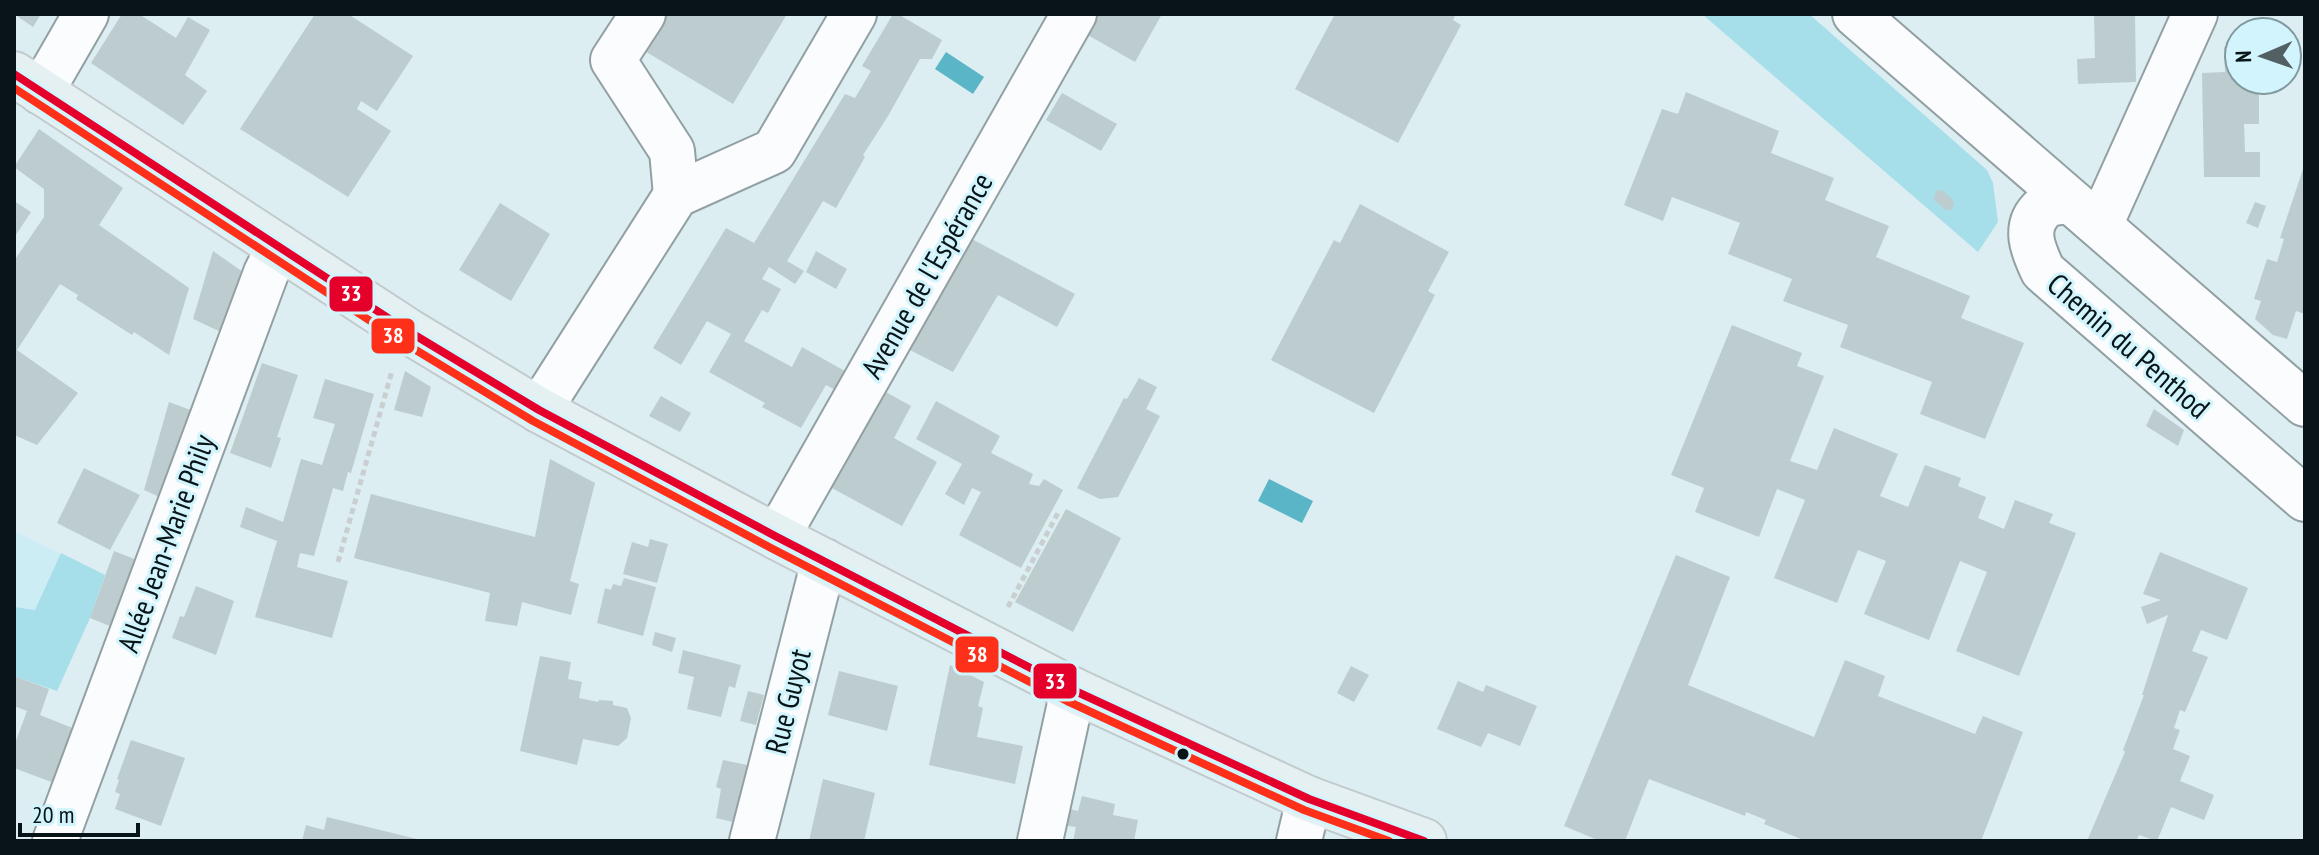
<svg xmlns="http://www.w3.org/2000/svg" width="2319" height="855" viewBox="0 0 2319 855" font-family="'PT Sans Narrow',sans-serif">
<rect width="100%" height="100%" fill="#dceef2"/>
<polygon fill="#cdedf5" points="14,531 105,575 90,618 57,691 14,676"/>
<g fill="#a6deea">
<polygon points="1702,14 1809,14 1987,170 1993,183 1998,222 1978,252"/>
<polygon points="61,553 105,575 90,618 57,691 14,676 14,607 35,610"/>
</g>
<g fill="#5ab6c7">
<polygon points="946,52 984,77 973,94 935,69"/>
<polygon points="1269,479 1313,501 1302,523 1258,501"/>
</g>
<g fill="#bdcccf">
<polygon points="14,14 41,14 33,27"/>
<polygon points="122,14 139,14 176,38 188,17 210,30 185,75 207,91 183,125 91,63"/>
<polygon points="315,14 348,14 413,56 377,111 361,101 357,109 391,131 348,197 240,129"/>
<polygon points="665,14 787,14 733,104 643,50"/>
<polygon points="893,14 898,14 942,40 932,59 920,59 888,116 863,155 865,157 836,208 823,201 787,261 804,271 795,284 769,267 762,279 781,289 768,313 762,310 744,341 792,367 802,347 852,375 841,393 826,385 801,428 762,407 765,403 709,372 731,334 707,321 681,365 653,348 726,228 754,243 845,94 855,98 871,71 862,66"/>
<polygon points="1097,14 1162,14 1135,62 1086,34"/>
<polygon points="1335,14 1456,14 1453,20 1461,25 1398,143 1295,89"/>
<polygon points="2094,14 2135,14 2136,82 2078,84 2077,59 2095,58"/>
<polygon points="2224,47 2239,47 2239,80 2259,80 2259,124 2244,124 2245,152 2260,152 2260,177 2204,177 2202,73 2225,72"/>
<polygon points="1686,92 1779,131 1771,153 1834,178 1825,200 1889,226 1876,257 1970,296 1961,318 2024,343 1985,439 1920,414 1932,382 1840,347 1848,325 1783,301 1792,279 1728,254 1740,223 1672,197 1663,221 1624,205 1662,109 1678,114"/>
<polygon points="1062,93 1117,124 1101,151 1046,120"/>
<polygon points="39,129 123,188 99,225 189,288 169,355 134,332 132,335 76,299 78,295 60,284 17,350 78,393 37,445 14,435 14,261 44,217 44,189 14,167"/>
<polygon points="2304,166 2305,314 2296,311 2287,339 2273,335 2255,319 2261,301 2254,299 2267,259 2277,262 2284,239 2280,238"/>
<polygon points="1942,190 1953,200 1954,204 1951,210 1946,210 1934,200 1936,191"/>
<polygon points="14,201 31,212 14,238"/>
<polygon points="2255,202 2266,206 2258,228 2246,223"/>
<polygon points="500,203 550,234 511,301 459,270"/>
<polygon points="1360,204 1449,252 1428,291 1435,295 1374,413 1271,360 1334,240 1340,243"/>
<polygon points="970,238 1075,294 1057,327 998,295 953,372 908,349"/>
<polygon points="213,251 243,272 221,332 193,319"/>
<polygon points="816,251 847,269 836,289 806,272"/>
<polygon points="1732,325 1802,353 1797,366 1824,376 1790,461 1817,470 1834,428 1898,454 1880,496 1908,507 1925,465 1961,478 1958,486 1986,497 1978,518 2004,529 2015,500 2053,514 2049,523 2076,533 2019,676 1956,651 1987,572 1960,561 1929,640 1864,614 1886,561 1858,550 1837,603 1774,578 1805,500 1777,489 1759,537 1695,512 1704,488 1671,475"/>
<polygon points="262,363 298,375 277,437 281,438 271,468 230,453"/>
<polygon points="405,371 431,387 422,417 394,410"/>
<polygon points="1139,378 1157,387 1146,409 1160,416 1118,497 1100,499 1077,488 1124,398 1127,399"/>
<polygon points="325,379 374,394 351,473 348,472 343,491 333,488 314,556 300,553 297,567 348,581 332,638 255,617 277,541 240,527 246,507 283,522 301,459 322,465 335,424 313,418"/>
<polygon points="884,391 911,406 894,438 937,462 902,526 830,487"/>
<polygon points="661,396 691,413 680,432 649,416"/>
<polygon points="936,401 1000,436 991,453 1033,474 1029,484 1039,486 1044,479 1063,490 1021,568 959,535 981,492 972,488 964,505 945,494 962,464 916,439"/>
<polygon points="169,402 196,412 164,499 144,490"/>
<polygon points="2154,409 2184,430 2178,446 2146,426"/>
<polygon points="550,459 595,483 570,581 579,584 571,615 522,602 517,626 485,621 490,593 354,558 371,494 535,537"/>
<polygon points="84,468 140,495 110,550 57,523"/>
<polygon points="1066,509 1121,538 1073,632 1015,602"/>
<polygon points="650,539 668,544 657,583 623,574 632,542 648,547"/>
<polygon points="114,551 142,562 117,629 90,618"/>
<polygon points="2160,552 2248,588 2227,640 2201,630 2192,651 2208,657 2185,712 2180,710 2174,728 2180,730 2173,749 2190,756 2180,781 2214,795 2204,820 2171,807 2157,841 2139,835 2136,841 2087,841 2125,752 2123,750 2144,695 2142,695 2168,615 2147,624 2141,607 2161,600 2143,594"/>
<polygon points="1676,555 1730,577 1688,685 1814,737 1845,660 1885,676 1878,696 1975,734 1983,716 2023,732 1981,841 1806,841 1764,824 1766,820 1746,812 1745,816 1649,779 1625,841 1600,841 1564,826"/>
<polygon points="624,578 656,587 643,636 597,623 605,588 611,590 613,584 621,586"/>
<polygon points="196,586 234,601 216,655 172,638 180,616 184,617"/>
<polygon points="655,632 676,638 672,652 652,645"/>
<polygon points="683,650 741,665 735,688 729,686 721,717 687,709 694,677 678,673"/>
<polygon points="540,656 571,662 568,679 582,682 579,698 598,702 599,700 613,701 613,705 627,708 631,718 627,738 618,746 583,739 577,765 520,751"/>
<polygon points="950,665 984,682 978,706 983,708 977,737 1023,746 1015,784 929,765"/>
<polygon points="1351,666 1369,675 1354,702 1337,693"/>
<polygon points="839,671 898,686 887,731 828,715"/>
<polygon points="14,676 49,689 40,715 75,729 54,783 14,768 14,746 27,711 14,706"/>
<polygon points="1458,681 1483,692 1486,685 1537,706 1520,746 1488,733 1481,747 1437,729"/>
<polygon points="748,691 764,695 756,725 740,721"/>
<polygon points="131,740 185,758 161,826 115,809 120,794 115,792 119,780 117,779"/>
<polygon points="723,760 747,765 733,822 716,818 721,789 716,787"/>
<polygon points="823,779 875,793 864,841 809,841"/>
<polygon points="1082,796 1115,804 1113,815 1138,820 1134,841 1073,841 1076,827 1062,825 1066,808 1078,811"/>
<polygon points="327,817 421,840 421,841 302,841 306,825 324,830"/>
</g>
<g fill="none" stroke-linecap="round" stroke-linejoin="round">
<g stroke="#92a0a3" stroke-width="48">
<g id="minor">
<polyline points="643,14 613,60 672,151 676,195"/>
<polyline points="1855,14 2305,404"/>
<polyline points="41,92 86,14"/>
<path d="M 2069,201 C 2061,202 2050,203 2044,207 C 2022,226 2033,250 2043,271 L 2305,499"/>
<polyline points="2100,225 2195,14"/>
<polyline points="539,410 676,195 774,151 854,14"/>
<polyline points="777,537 1074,14"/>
<polyline points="55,841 266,273 279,247"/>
<polyline points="752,841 824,561"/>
<polyline points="1040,841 1073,690"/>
<polyline points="1299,841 1309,799"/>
</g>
</g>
<g stroke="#c1cacc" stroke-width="48">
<polyline id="major" points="14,74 408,331 539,410 777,537 1073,690 1309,799 1424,841"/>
</g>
<g stroke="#c9cecf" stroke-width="5" stroke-dasharray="6 4" stroke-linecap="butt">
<polyline points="338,562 392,371"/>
<polyline points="1008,607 1059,511"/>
</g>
<use href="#minor" stroke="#fafcfd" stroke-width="44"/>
<use href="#major" stroke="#e4f0f2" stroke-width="44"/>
<g stroke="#d2f4fc" stroke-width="14">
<polyline id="bus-1" points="14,74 408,331 539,410 777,537 1073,690 1309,799 1424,841"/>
</g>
<g stroke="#d2f4fc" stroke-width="14">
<polyline id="bus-2" points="14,88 401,341 533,421 771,548 1067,701 1304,810 1389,841"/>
</g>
<use href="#bus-1" stroke="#e4002b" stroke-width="8"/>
<use href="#bus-2" stroke="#ff301a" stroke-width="8"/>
</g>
<circle fill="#081417" stroke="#d2f4fc" stroke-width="3" cx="1183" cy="754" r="7"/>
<g text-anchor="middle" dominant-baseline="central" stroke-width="6" stroke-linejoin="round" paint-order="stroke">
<g font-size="30" fill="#081417" stroke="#d2f4fc">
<text transform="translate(926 275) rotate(-60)">Avenue de l'Espérance</text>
<text transform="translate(2129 345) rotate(41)">Chemin du Penthod</text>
<text transform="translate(165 543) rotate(-70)">Allée Jean-Marie Phily</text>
<text transform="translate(787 701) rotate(-76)">Rue Guyot</text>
</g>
</g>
<g stroke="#d2f4fc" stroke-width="3">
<rect x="328" y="275" width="46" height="38" rx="8" fill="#e4002b"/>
<rect x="370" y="317" width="46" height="38" rx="8" fill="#ff301a"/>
<rect x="954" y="635" width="46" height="39" rx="8" fill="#ff301a"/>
<rect x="1032" y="662" width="46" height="38" rx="8" fill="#e4002b"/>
</g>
<g font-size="22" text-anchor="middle" font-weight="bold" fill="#fff">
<text x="351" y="301">33</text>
<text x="393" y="343">38</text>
<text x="977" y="662">38</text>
<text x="1055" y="689">33</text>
</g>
<rect width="2319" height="855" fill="none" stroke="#081417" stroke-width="32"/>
<g transform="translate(2263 56) rotate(268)"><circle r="38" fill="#d2f4fc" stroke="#819aa0" stroke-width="2"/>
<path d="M0-6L14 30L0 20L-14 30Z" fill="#526064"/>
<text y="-12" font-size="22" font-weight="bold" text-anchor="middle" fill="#081417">N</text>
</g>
<path d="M20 823v12h118v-12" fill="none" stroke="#081417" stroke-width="4"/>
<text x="32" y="823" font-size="24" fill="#081417" stroke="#d2f4fc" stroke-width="6" paint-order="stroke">20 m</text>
</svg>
